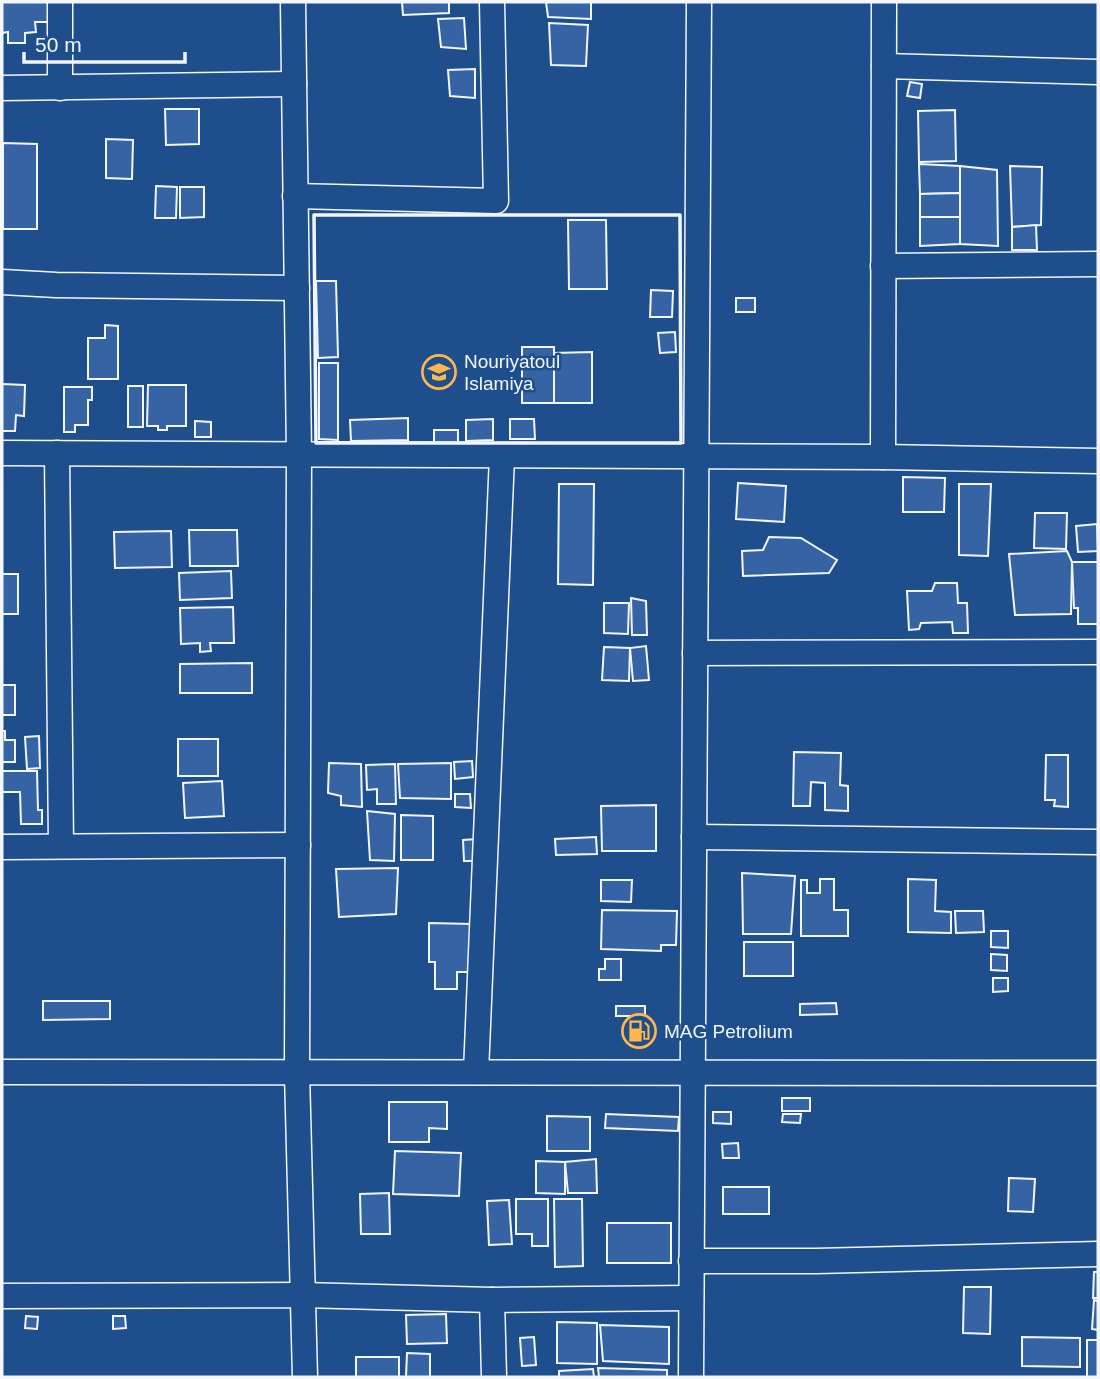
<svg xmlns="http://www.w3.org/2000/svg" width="1100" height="1379" viewBox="0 0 1100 1379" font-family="Helvetica,sans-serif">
<rect width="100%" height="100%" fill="#1f4e8c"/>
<g fill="#3563a3" stroke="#f2f6ff" stroke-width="2">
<polygon points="2,2 50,2 51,22 35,22 36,32 25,33 25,43 8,43 8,32 2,33"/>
<polygon points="402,2 449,2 449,13 403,15"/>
<polygon points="546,2 591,2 591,19 548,17"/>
<polygon points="464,18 466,49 441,47 438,19"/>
<polygon points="549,23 588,25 586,66 551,65"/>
<polygon points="475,69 475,98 450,96 448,70"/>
<polygon points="910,82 922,84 920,98 907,96"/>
<polygon points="165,109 199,109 199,144 166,145"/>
<polygon points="955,110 956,161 919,162 918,111"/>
<polygon points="106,139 133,140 132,179 106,178"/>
<polygon points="3,143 37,144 37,229 3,229"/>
<polygon points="919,164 960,166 960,193 920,194"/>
<polygon points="960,166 997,170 998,246 960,244"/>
<polygon points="1010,166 1042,167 1041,225 1012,227"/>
<polygon points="156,186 177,187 176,218 155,218"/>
<polygon points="180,187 204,187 204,217 180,218"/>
<polygon points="960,193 960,217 920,217 920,194"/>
<polygon points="920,217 960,217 960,244 920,246"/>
<polygon points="568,220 606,220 607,289 569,289"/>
<polygon points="1036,225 1037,250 1012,250 1012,227"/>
<polygon points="316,281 336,281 338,357 318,358"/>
<polygon points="651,290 673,291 672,317 650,317"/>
<rect x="736" y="298" width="19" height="14"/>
<polygon points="105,325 118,326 118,379 88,379 88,338 105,338"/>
<polygon points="675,332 676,352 660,353 658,333"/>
<rect x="522" y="347" width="32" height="56"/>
<polygon points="592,352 592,403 554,403 554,353"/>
<polygon points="319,363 338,363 338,440 319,439"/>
<polygon points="2,384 25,385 24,416 16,415 15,431 2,431"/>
<polygon points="148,385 186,385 186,426 167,426 167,430 158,430 158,426 147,426"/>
<rect x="128" y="386" width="15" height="41"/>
<polygon points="64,387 92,387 92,400 88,400 88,425 75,425 75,432 64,432"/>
<polygon points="408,418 408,440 351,441 350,420"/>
<polygon points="493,419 493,440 466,441 466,420"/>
<polygon points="510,419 534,419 535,439 510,439"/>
<polygon points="195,421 211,422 211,437 195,437"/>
<rect x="434" y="430" width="24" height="13"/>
<polygon points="903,477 945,478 944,512 903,512"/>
<polygon points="738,483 786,486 784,522 736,519"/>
<polygon points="559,484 594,484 593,585 558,584"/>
<polygon points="959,484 991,484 988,556 959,555"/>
<polygon points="1035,513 1067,513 1066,549 1034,548"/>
<polygon points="1097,524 1098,551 1078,552 1076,526"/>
<polygon points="189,530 237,530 238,566 190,566"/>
<polygon points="171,531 172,567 115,568 114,532"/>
<polygon points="769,537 801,538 837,560 829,573 743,576 742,551 763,550"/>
<polygon points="1067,551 1072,562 1071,614 1015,615 1009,554"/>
<polygon points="1072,562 1098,562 1098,624 1078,624 1078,608 1074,608"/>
<polygon points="231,571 232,598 180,600 179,573"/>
<rect x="2" y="574" width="16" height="40"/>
<polygon points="935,583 957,583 958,603 967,603 968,633 953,633 952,622 921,623 919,629 909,630 907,591 932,591"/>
<polygon points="631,598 646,601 647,635 632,635"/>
<polygon points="604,603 629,603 628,634 604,633"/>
<polygon points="233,607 234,643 210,643 211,651 200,652 200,643 181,644 180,608"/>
<polygon points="646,646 649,680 633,681 630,648"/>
<polygon points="604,647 630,648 629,681 602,680"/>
<polygon points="252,663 252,693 180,693 180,664"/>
<rect x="2" y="685" width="13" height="30"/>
<polygon points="2,731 5,731 5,740 15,740 15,762 2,762"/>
<polygon points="39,736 40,768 27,769 25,737"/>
<rect x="178" y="739" width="40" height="37"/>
<polygon points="794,752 841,753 840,785 848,786 848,811 825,810 825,783 811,782 810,806 793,806"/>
<polygon points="1046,755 1068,755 1068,807 1054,806 1055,800 1045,800"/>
<polygon points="472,761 473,777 455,779 454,762"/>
<polygon points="329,763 361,764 362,807 341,805 341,796 328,793"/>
<polygon points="451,763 451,799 400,798 398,764"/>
<polygon points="395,764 396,804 377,804 377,789 367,790 366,765"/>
<polygon points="2,771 37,771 38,810 42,810 42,824 21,824 20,792 2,792"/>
<polygon points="222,781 224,816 185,818 183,783"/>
<polygon points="455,794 470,794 471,808 455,807"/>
<polygon points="656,805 656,851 602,851 601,806"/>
<polygon points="367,811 395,814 394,861 370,860"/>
<polygon points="401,815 433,816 433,860 401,860"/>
<polygon points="596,837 597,854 556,855 555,839"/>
<polygon points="477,839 478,861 464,861 463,840"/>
<polygon points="398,868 396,914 339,917 336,869"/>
<polygon points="742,873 795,876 791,934 743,934"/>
<polygon points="820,879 834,879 834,910 848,910 848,936 801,936 801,880 807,880 807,893 820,893"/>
<polygon points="908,879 936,880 935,911 951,912 951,933 908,932"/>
<polygon points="601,880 632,880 631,902 601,901"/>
<polygon points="602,910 677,911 676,945 661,945 661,951 601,949"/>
<polygon points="955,911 983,911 984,932 956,933"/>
<polygon points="429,923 472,924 472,972 457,972 457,989 435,989 435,962 429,962"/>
<polygon points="991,931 1008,931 1008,948 991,947"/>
<rect x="744" y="942" width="49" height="34"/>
<polygon points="991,954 1007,955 1007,971 991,970"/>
<polygon points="605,959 621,959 621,980 599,980 599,969 605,969"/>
<polygon points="993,978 1008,978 1008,991 993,992"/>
<polygon points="43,1001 110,1001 110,1019 43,1020"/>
<polygon points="836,1003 837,1014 800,1015 800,1004"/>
<rect x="616" y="1006" width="29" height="10"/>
<rect x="782" y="1098" width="28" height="13"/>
<polygon points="389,1102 447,1102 447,1129 429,1128 429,1142 389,1142"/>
<polygon points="713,1112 731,1112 731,1124 713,1123"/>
<polygon points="606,1114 679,1117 678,1131 605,1128"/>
<polygon points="783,1114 801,1114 800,1123 782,1122"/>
<polygon points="547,1116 590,1117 590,1151 547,1151"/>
<polygon points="738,1143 739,1158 723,1158 722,1144"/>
<polygon points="395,1151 461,1153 459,1196 393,1194"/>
<polygon points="596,1159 597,1193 568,1193 565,1162"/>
<polygon points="536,1161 565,1162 565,1194 536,1193"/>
<polygon points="1009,1178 1035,1179 1033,1212 1008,1211"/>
<rect x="723" y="1187" width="46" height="27"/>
<polygon points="389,1193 390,1234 361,1234 360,1194"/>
<polygon points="516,1199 548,1199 548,1246 532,1246 532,1234 516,1234"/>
<polygon points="554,1199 582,1199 583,1266 555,1267"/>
<polygon points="509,1200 512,1244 489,1245 487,1201"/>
<rect x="607" y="1223" width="64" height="40"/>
<polygon points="1094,1272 1098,1272 1098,1298 1093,1298"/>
<polygon points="964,1287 991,1287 990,1334 963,1333"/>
<polygon points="1094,1300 1098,1301 1098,1330 1092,1329"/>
<polygon points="446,1314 447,1343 407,1344 406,1315"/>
<polygon points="26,1316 38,1317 37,1329 25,1328"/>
<polygon points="113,1316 125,1316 126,1328 113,1329"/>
<polygon points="557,1322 597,1323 597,1364 557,1363"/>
<polygon points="600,1325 669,1327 669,1364 603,1361"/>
<polygon points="534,1337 536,1365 522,1366 520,1338"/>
<polygon points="1022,1337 1080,1338 1080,1367 1022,1366"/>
<rect x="1087" y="1340" width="11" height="37"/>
<polygon points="407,1353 430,1354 430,1377 406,1377"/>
<rect x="356" y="1357" width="43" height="20"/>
<polygon points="598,1368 667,1370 667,1377 599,1377"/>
<polygon points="593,1369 594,1377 559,1377 559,1371"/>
</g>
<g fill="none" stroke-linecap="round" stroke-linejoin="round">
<g stroke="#f2f6ff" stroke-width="27">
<g id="minor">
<polyline points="293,2 299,455 297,1073 305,1377"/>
<polyline points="884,66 1098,72"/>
<polyline points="2,88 294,84"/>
<polyline points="60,88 60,2"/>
<polyline points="295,196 496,201 492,2"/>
<polyline points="883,266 1098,264"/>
<polyline points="2,282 56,285 297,288"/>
<polyline points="2,453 883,457 1098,461"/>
<polyline points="57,453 61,846"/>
<polyline points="883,457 884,2"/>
<polyline points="695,653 1098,652"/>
<polyline points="694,837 1098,842"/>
<polyline points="2,847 298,845"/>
<polyline points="2,1072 1098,1073"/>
<polyline points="476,1072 502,456"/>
<polyline points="691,1261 816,1261 1098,1254"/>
<polyline points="2,1296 302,1295 492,1300 691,1298"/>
<polyline points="492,1300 494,1377"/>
<polyline points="691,1377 699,2"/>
</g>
</g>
<use href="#minor" stroke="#1f4e8c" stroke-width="24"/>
<polygon stroke="#f2f6ff" stroke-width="3.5" points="314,215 680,215 681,443 316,443"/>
</g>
<defs>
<g id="school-ring" transform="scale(1.75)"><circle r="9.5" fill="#1f4e8c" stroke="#ffb74d" stroke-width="1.5"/><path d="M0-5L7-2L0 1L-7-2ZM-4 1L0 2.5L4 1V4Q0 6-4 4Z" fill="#ffb74d"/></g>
<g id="fuel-ring" transform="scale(1.75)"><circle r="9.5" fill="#1f4e8c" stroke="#ffb74d" stroke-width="1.5"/><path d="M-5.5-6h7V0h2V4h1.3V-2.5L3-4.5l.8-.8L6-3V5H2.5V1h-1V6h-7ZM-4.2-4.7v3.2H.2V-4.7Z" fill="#ffb74d"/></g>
</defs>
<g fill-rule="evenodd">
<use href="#school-ring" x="439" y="372"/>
<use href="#fuel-ring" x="639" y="1031"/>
</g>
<g text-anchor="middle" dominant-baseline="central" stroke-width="5" stroke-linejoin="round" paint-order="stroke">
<g font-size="19" fill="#f2f6ff" stroke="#1f4e8c" text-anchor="start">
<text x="464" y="361">Nouriyatoul<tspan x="464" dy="22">Islamiya</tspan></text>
<text x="664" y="1031">MAG Petrolium</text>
</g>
</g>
<rect width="1100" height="1379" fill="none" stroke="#f2f6ff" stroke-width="7"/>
<path d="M24 52v10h161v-10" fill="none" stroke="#f2f6ff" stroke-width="3.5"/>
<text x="35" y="52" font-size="21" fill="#f2f6ff" stroke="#1f4e8c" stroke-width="5" paint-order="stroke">50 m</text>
</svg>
